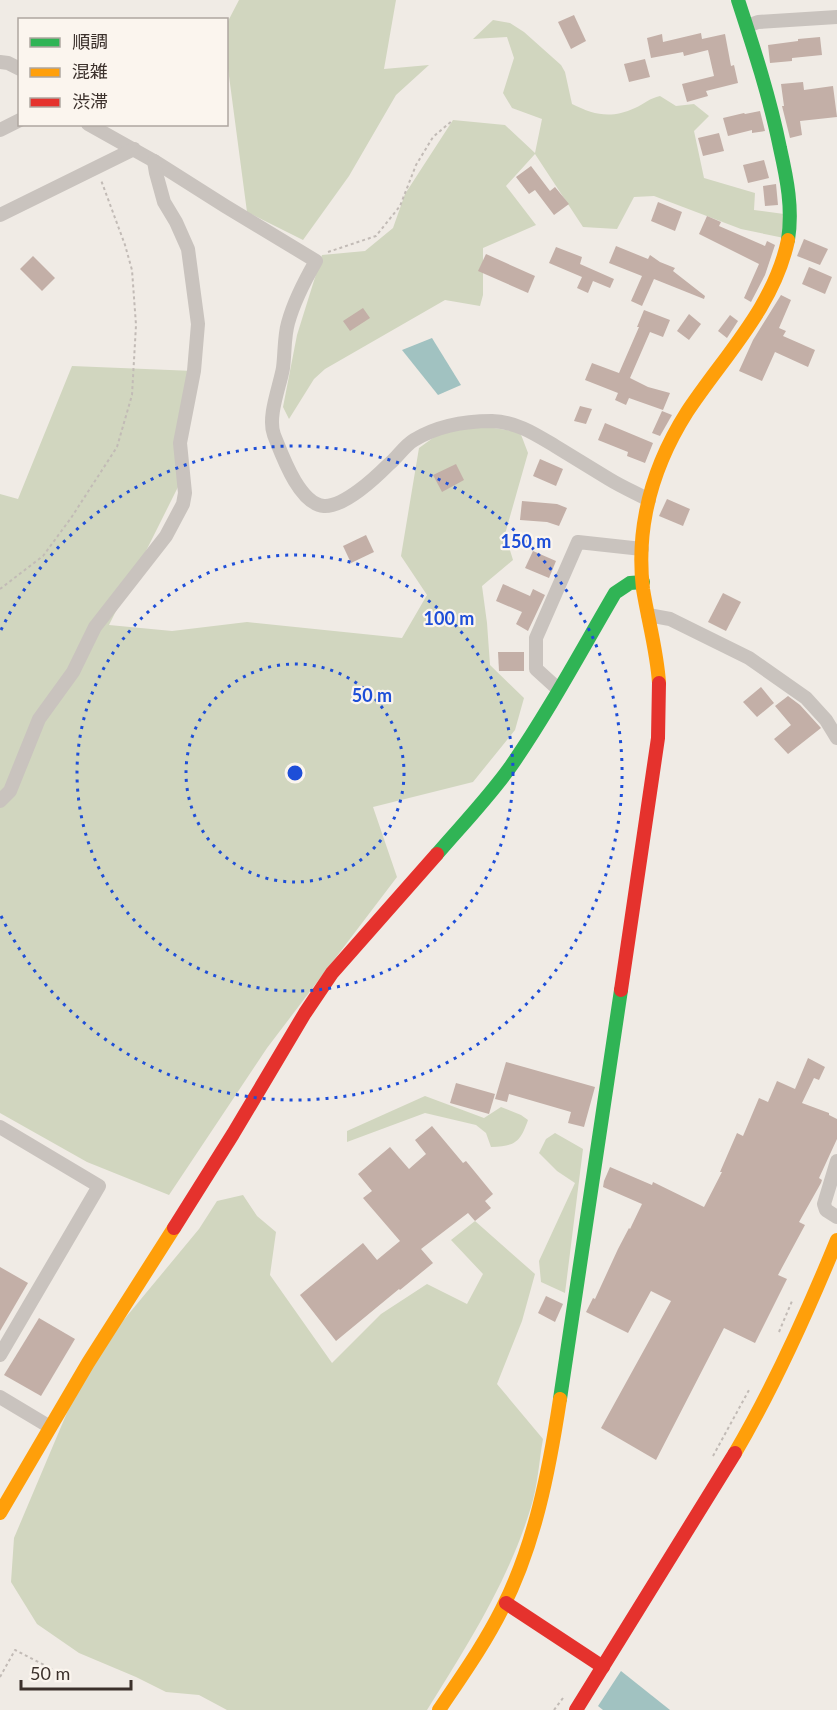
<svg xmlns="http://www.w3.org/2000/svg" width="837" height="1710" viewBox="0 0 837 1710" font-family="Lato,'Noto Sans JP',sans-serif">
<rect width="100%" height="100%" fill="#f0ebe5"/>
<g fill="#d1d6bf">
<polygon points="239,0 396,0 384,69 429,65 396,95 349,176 303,240 247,212 227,61 226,25"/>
<path d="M 493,20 L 510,23 L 524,32 L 561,65 L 565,72 L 572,104 C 594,115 611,119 635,108 C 644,104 650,98 660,96 L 676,106 L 694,104 L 709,116 L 694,131 L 704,178 L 755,193 L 754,210 L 784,214 L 784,238 L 741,229 L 654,196 L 634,197 L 617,229 L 583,227 L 535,154 L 506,186 L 536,225 L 483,248 L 483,295 L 480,306 L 445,300 L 325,369 L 314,379 L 289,419 L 283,407 L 297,335 L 322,255 L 365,251 L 393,228 L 405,194 L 453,120 L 505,125 L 535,153 L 542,119 L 512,108 L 503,93 L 514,58 L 507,37 L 473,39 Z"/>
<polygon points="72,366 194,371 183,477 109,625 172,631 247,622 402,638 427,595 401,556 419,448 455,422 520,432 528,453 505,534 513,560 482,586 487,623 490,665 524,698 515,730 473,782 373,807 397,877 267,1048 169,1195 87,1162 0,1113 0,494 18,499"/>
<path d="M 425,1096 L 484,1118 L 501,1107 L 521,1115 L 528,1120 C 520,1143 515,1146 491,1147 L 486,1133 L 476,1125 L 425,1113 L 347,1142 L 347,1131 Z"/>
<polygon points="555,1133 583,1149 565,1293 541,1282 539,1261 575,1183 557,1171 539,1153 546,1139"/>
<path d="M 243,1195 L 257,1216 L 276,1232 L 270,1275 L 332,1363 L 381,1314 L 427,1284 L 467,1304 L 483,1274 L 451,1240 L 475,1221 L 535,1274 L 522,1321 L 497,1384 L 543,1439 C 539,1461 538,1485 531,1507 C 509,1580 467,1646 427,1710 L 227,1710 L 199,1695 L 166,1692 L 136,1677 L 79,1653 L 37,1624 L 11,1582 L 14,1538 L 88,1363 L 199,1229 L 217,1201 Z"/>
</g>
<g fill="#a1c2c1">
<polygon points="432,338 461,385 438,395 402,350"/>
<polygon points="621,1671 670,1710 603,1710 598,1706"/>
</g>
<g fill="#c3afa7">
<polygon points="574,15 586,41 571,49 558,22"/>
<polygon points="701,33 702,39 725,34 731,66 734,65 738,83 706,91 708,96 687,102 682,84 714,76 708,50 684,56 683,52 651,58 647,38 662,34 663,42"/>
<polygon points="820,37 822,55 792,58 792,61 770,63 768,45 798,41 798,39"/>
<polygon points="645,59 650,77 629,82 624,64"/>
<polygon points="803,82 804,90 833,86 837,117 800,121 802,135 790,138 782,106 784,106 781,84"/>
<polygon points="760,111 765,131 752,133 752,130 728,136 723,118 744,113 745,114"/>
<polygon points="719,133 724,151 703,156 698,138"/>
<polygon points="764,160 769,178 748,183 743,165"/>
<polygon points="531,166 550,191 555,187 569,204 554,215 535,190 529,194 516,177"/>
<polygon points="776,184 778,205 765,206 763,186"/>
<polygon points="658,202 682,212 675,231 651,221"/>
<polygon points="707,216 721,222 719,226 765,246 767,241 775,245 765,275 751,302 744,298 759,264 699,234"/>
<polygon points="804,239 828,249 820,265 797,256"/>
<polygon points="616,246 648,259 650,255 660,262 675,268 673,271 705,296 704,299 654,279 642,306 631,301 642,276 609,263"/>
<polygon points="556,247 582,257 580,264 614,279 610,288 593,281 588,293 577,288 582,277 549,263"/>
<polygon points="486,254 535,276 528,293 478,271"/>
<polygon points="33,256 55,278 42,291 20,269"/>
<polygon points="809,267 832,277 825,294 802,284"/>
<polygon points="781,295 791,300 779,328 786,331 783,336 815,350 808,367 775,352 762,381 739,371 753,340"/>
<polygon points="363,308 370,318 350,331 343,321"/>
<polygon points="644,310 670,320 663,337 650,332 630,378 648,387 670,393 663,410 629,398 626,405 615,400 618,393 585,380 592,363 619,373 639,327 637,327"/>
<polygon points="689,314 701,324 689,340 677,331"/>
<polygon points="730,315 738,321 727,338 718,331"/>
<polygon points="580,406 592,409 586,424 574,421"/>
<polygon points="662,411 672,415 660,436 652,433"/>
<polygon points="605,423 653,443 645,463 627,456 628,452 598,440"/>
<polygon points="540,459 563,469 556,486 533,476"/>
<polygon points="456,464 464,480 442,492 433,475"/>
<polygon points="667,499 690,509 683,526 659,516"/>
<polygon points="522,501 557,504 567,508 559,526 547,522 520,520"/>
<polygon points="366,535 374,552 351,563 343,546"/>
<polygon points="533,551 556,561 549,578 525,568"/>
<polygon points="503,584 530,596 533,589 545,595 528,631 516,624 522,612 496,601"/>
<polygon points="723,593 741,602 726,631 708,622"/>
<polygon points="498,652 524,652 524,671 499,671"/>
<polygon points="761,687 774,703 757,717 743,702"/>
<polygon points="788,696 800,705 821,728 788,754 774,739 791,725 775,706"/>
<polygon points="808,1058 825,1067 819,1080 814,1078 802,1103 829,1113 829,1115 837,1119 837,1139 819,1178 822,1180 821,1183 799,1222 805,1225 778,1275 787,1279 755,1343 724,1328 656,1460 601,1428 671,1301 651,1291 628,1333 586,1312 593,1298 595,1299 618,1249 629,1228 630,1229 642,1204 603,1187 604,1181 610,1167 652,1185 653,1182 704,1207 722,1172 720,1172 737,1133 743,1136 759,1098 768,1102 777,1081 795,1089"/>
<polygon points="506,1062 595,1087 584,1127 568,1123 571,1112 509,1094 507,1102 495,1099"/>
<polygon points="456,1083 495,1094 489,1114 450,1103"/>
<polygon points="432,1126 463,1163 466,1161 493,1194 485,1201 491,1208 475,1221 468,1213 421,1249 433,1263 400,1290 399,1289 336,1341 300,1295 363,1243 377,1260 400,1241 363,1198 372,1191 358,1174 390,1147 409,1169 426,1154 415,1140"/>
<polygon points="0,1267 28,1283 0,1331"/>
<polygon points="546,1296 563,1304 555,1322 538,1313"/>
<polygon points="39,1318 75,1339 41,1396 4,1375"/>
</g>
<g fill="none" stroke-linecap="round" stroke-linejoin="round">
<g stroke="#c2bbb6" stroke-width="2" stroke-dasharray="3 3" stroke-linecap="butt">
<polyline points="328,252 376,236 400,206 416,165 433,137 453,120"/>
<polyline points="0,589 43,556 71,518 117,447 132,395 136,325 132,270 125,245 101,180"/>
<polyline points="779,1332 792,1301"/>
<polyline points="713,1456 749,1390"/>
<polyline points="0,1677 15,1650 52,1669"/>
<polyline points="554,1710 563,1698"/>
</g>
<g stroke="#c9c3be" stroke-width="14">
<polyline points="747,26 758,22 837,17"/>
<polyline points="0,62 8,63 20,69"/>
<path d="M 88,124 L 154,161 L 225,206 L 316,261 C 305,280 294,301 288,323 C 284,337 285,353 283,368 C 280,386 267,417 274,435 C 282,455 299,504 324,506 C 344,507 375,478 388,465 C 397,458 404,446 414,440 C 437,426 466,421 492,421 C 517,422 535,434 555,446 C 573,457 591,468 609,479 C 622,487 636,493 649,500"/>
<polyline points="0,130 20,120"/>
<polyline points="0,215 134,149"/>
<polyline points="648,615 670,619 749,658 806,698 826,720 837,738"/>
<polyline points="558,689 536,669 536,638 578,542 642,549"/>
<polyline points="0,801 10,791 39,719 73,672 95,627 166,536 183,504 185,493 180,443 194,371 198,324 188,249 176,222 164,202 156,173 154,161"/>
<polyline points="0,1127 99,1186 0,1355"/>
<polyline points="837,1161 824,1204 826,1210 837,1217"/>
<polyline points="0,1397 50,1427"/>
</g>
<g stroke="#30b455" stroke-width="14">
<path d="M 738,0 C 754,49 770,98 780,148 C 787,179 793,209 788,240"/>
<path d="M 437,854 C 462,825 489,797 511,766 C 549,711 581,651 615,593 L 630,583 L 643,582"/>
<polyline points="560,1399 621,990"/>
</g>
<g stroke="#ff9f0a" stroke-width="14">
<path d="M 659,683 C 657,651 648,620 643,589 C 640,563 641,537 646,512 C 653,476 668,442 687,412 C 724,356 774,307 788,240"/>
<path d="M 735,1453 C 775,1385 807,1313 837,1240"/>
<polyline points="0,1513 88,1363 174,1228"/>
<path d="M 439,1710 C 461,1677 484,1645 502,1609 C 535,1544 549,1471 560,1399"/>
</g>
<g stroke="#e5322d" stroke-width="14">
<polyline points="621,990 658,738 659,683"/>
<polyline points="174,1228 233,1134 305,1013 332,973 437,854"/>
<polyline points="506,1603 603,1667"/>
<polyline points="576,1710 735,1453"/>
</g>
</g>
<g fill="none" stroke="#1d4ed8" stroke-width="3" stroke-dasharray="3 6">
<circle cx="295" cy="773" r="109"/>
<circle cx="295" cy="773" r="218"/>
<path d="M1 630A327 327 0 1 1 1 916"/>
</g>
<circle cx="295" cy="773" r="9" fill="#1d4ed8" stroke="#fbf5ee" stroke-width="3"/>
<g font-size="18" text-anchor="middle" font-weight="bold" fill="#1d4ed8" stroke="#fbf5ee" stroke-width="4.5" stroke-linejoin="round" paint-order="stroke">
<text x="526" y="548">150 m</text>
<text x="449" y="625">100 m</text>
<text x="372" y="702">50 m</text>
</g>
<rect x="18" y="18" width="210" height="108" fill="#fbf5ee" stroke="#aea6a0" stroke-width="1.5"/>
<rect x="30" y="38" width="30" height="9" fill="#30b455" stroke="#aea6a0" stroke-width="1.5"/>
<text x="72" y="48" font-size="18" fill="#3b302b">順調</text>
<rect x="30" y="68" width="30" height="9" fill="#ff9f0a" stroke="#aea6a0" stroke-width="1.5"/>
<text x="72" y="78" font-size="18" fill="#3b302b">混雑</text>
<rect x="30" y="98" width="30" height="9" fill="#e5322d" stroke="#aea6a0" stroke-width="1.5"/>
<text x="72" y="108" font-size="18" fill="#3b302b">渋滞</text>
<path d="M21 1680v9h110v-9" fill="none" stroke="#3b302b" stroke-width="3"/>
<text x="30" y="1680" font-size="18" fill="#3b302b" stroke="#fbf5ee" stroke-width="4.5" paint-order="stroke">50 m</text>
</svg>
